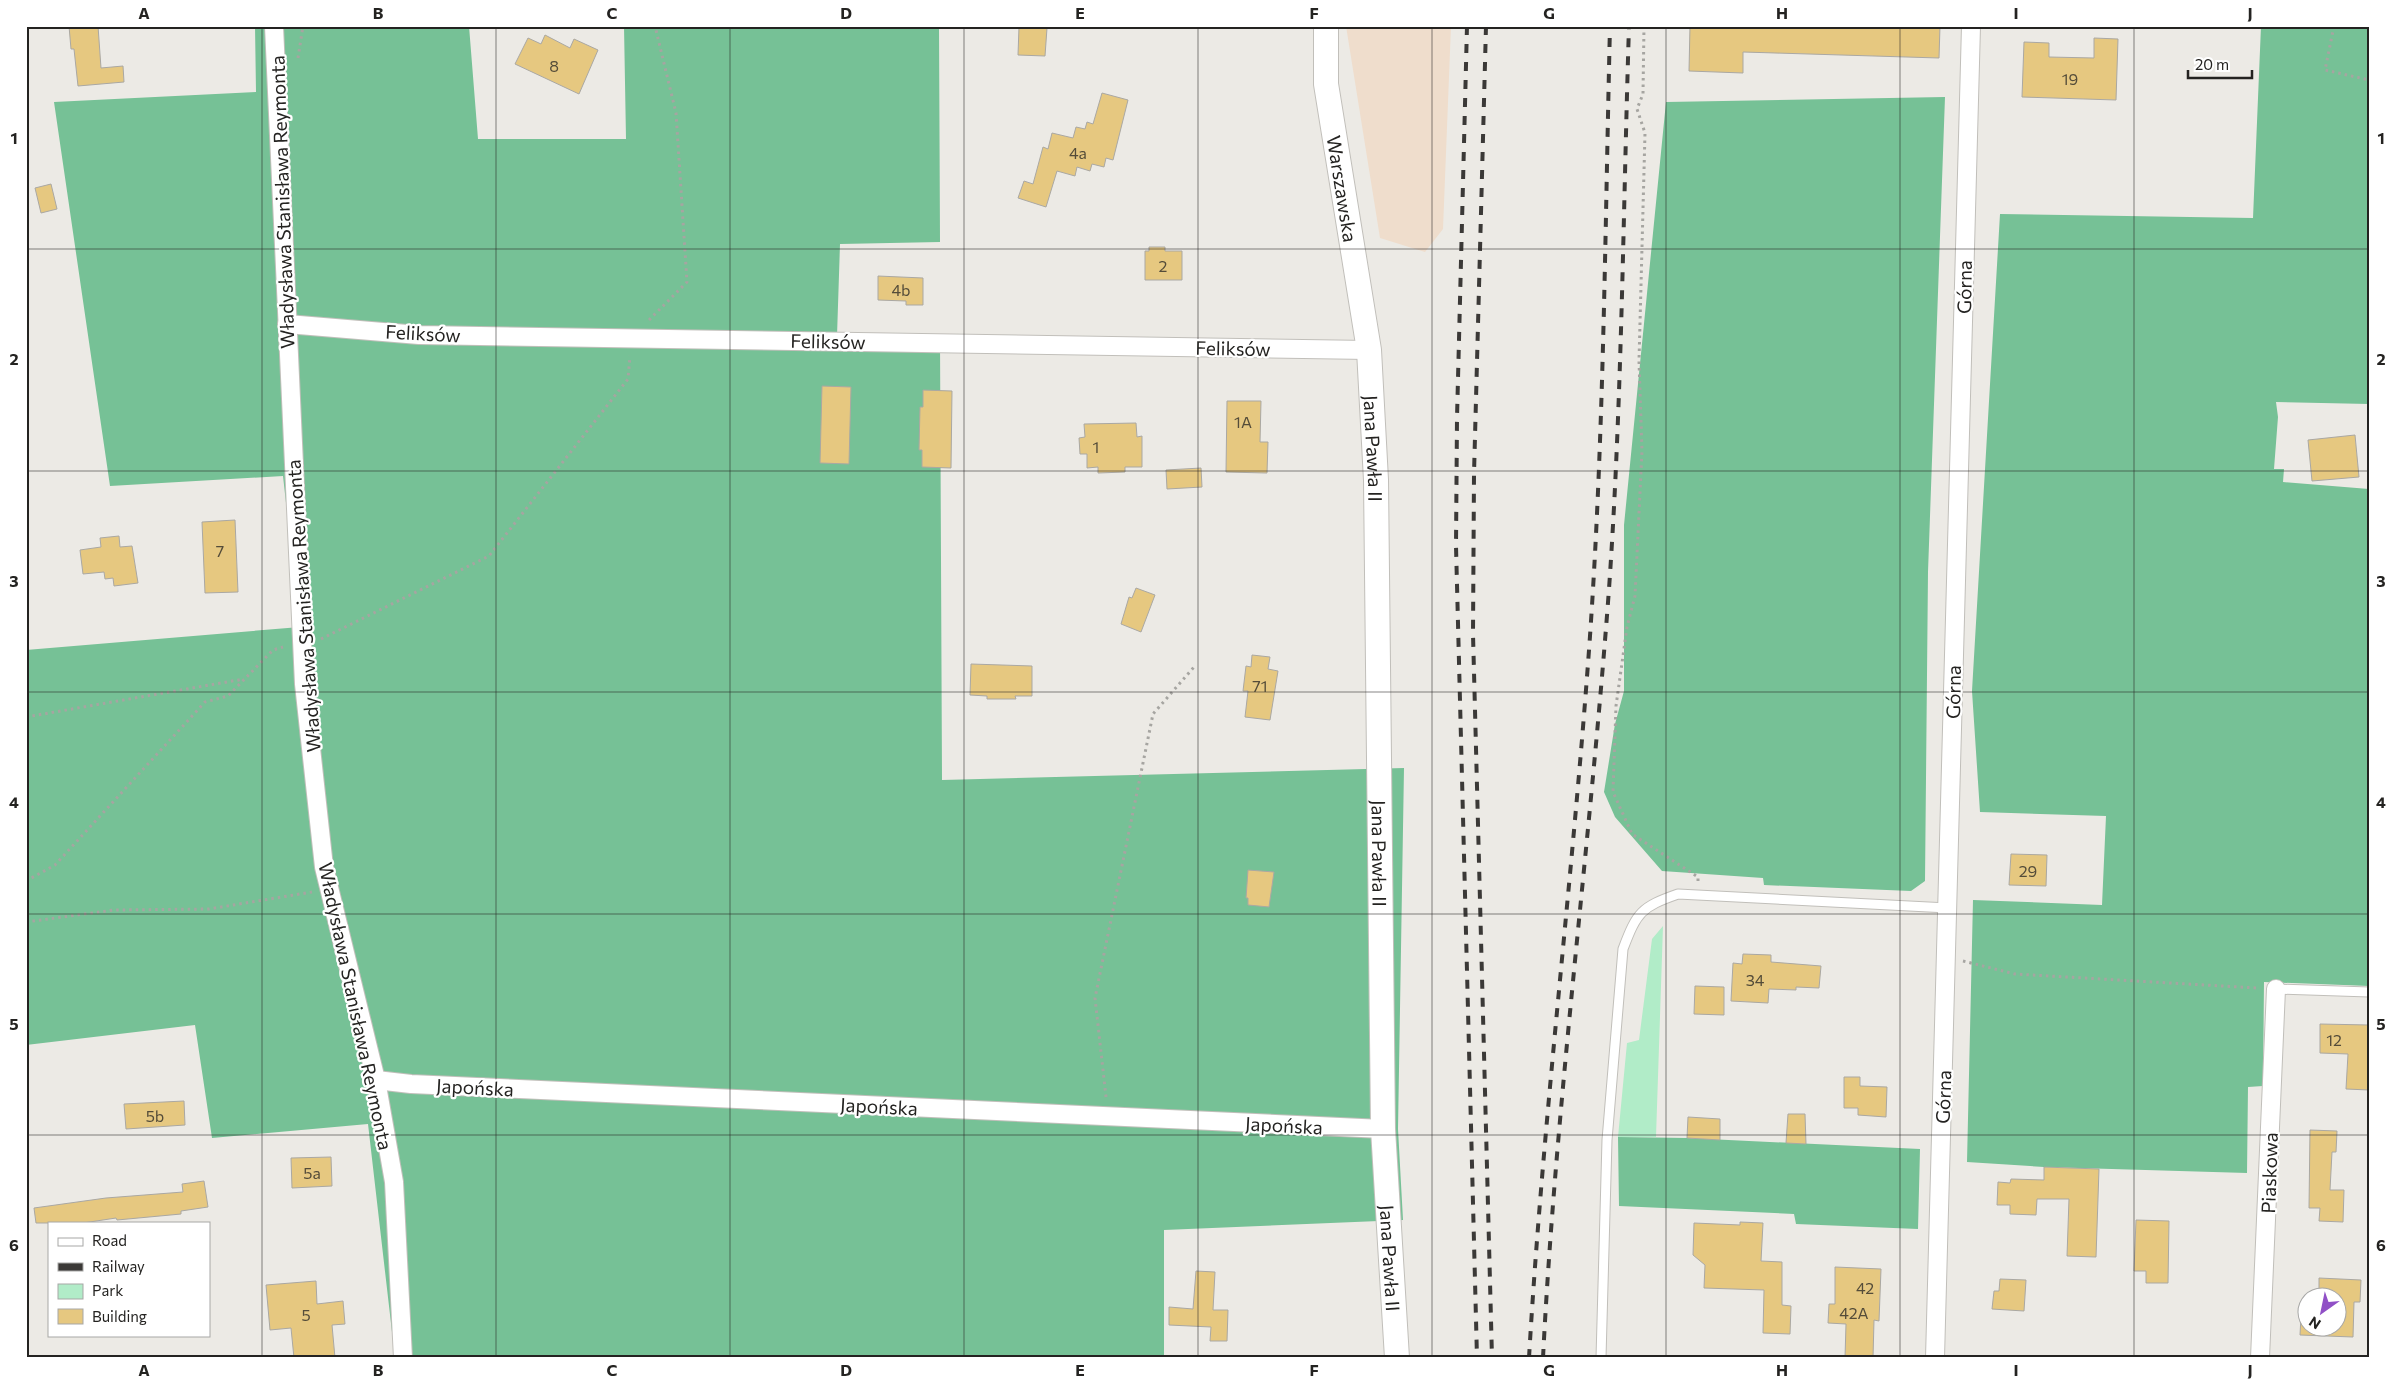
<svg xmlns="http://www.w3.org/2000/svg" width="2395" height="1384" viewBox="0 0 2395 1384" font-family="Commissioner,sans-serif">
<rect width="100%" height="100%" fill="#eceae5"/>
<polygon fill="#efddcc" points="1346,26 1451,26 1443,229 1425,252 1380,238"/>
<polygon fill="#b1ecc8" points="1663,926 1656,1137 1618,1137 1627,1043 1639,1040 1652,939"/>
<g fill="#76c196">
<polygon points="255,26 469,26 478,139 626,139 624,26 939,26 940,242 840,244 837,336 940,339 942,780 1404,768 1398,1129 1403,1220 1164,1230 1164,1358 395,1358 368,1124 212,1138 195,1025 26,1045 26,650 300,627 283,476 110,486 54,102 256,92"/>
<polygon points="2261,26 2369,26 2369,404 2276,402 2278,417 2274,469 2284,469 2283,482 2369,489 2369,986 2264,982 2263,1086 2248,1087 2247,1173 2044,1167 1967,1162 1973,900 2102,905 2106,816 1980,812 1972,691 2000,214 2253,218"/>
<polygon points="1945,97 1928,572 1925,881 1911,891 1764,885 1763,878 1662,871 1615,817 1604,792 1615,724 1624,691 1624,525 1666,102"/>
<polygon points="1618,1137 1687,1138 1920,1149 1918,1229 1796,1224 1794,1214 1619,1206"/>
</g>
<g fill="#e6c880" stroke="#aaa8a3">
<polygon points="69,26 98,26 101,68 123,66 124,82 78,86 74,49 71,49"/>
<polygon points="1690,26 1940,26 1939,58 1743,52 1743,73 1689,71"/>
<polygon points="1019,27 1047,28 1045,56 1018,55"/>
<polygon points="545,35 570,48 574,39 598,50 579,94 515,64 528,38 541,44"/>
<polygon points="2094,38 2118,39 2116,100 2022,97 2024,42 2049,43 2049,57 2094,58"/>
<polygon points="1102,93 1128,100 1113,160 1106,158 1104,167 1092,164 1090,171 1077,167 1075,176 1057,171 1046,207 1018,198 1024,181 1033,184 1043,147 1048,149 1052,133 1073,138 1076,127 1085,129 1087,122 1093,124"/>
<polygon points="51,184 57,209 41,213 35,188"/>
<polygon points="1149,247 1165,247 1165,251 1182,251 1182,280 1145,280 1145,251 1149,251"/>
<polygon points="878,276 923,278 923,305 906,305 906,301 878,300"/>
<polygon points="822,386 851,387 849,464 820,463"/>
<polygon points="923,390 952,391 951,468 922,467 922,450 919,450 920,407 923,407"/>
<polygon points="1227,401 1261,401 1260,442 1268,442 1267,473 1226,472"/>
<polygon points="1136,423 1137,437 1142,436 1142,467 1125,467 1125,472 1098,473 1098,467 1087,468 1087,454 1080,454 1079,438 1085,437 1084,424"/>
<polygon points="2355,435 2359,477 2312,481 2308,440"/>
<polygon points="1201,468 1202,487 1167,489 1166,470"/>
<polygon points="235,520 238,592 205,593 202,522"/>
<polygon points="119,536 120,547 132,546 138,583 114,586 113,578 105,579 104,572 83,574 80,550 101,547 100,538"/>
<polygon points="1136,588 1155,595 1141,632 1121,624 1129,597 1132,598"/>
<polygon points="1252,655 1270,657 1268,669 1278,671 1270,720 1245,717 1248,691 1243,691 1246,666 1251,667"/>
<polygon points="971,664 1032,666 1032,696 1015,696 1016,699 987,699 987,696 970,695"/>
<polygon points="2011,854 2047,855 2046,886 2009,885"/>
<polygon points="1248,870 1274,872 1269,907 1248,905 1248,898 1246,898"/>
<polygon points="1743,954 1771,955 1771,962 1821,966 1819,988 1796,987 1796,990 1769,989 1768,1003 1731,1001 1733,963 1742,964"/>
<polygon points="1695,986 1724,987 1724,1015 1694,1014"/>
<polygon points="2320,1024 2369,1025 2369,1090 2346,1089 2348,1054 2320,1053"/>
<polygon points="1844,1077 1860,1077 1860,1086 1887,1087 1886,1117 1858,1115 1858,1108 1844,1108"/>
<polygon points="184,1101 185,1125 126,1129 124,1104"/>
<polygon points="1788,1114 1805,1114 1806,1144 1786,1143"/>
<polygon points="1688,1117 1720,1119 1720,1140 1687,1138"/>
<polygon points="2310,1130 2337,1131 2336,1152 2332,1152 2330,1190 2344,1190 2343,1222 2319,1221 2320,1208 2309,1208"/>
<polygon points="331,1157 332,1186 292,1188 291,1158"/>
<polygon points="2044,1167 2099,1169 2096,1257 2067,1256 2069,1199 2037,1199 2036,1215 2010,1214 2010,1205 1997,1205 1998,1182 2010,1183 2011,1179 2044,1180"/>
<polygon points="204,1181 208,1207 181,1211 181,1214 117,1220 116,1218 83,1223 36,1223 34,1208 106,1198 183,1192 182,1184"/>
<polygon points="2136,1220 2169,1221 2168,1283 2146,1283 2146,1271 2134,1271"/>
<polygon points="1740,1222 1763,1223 1761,1261 1782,1262 1782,1305 1791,1306 1790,1334 1763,1333 1764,1290 1704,1288 1705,1265 1693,1255 1694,1223 1740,1225"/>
<polygon points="1835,1267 1881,1269 1879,1321 1874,1320 1873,1358 1845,1358 1846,1324 1828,1323 1829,1304 1835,1304"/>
<polygon points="1196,1271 1215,1272 1213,1310 1228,1310 1227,1341 1210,1341 1211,1327 1169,1325 1169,1307 1193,1309"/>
<polygon points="2319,1278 2361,1280 2360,1302 2354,1302 2353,1337 2300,1335 2301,1316 2308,1316 2308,1326 2338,1326 2338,1296 2319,1296"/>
<polygon points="2000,1279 2026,1280 2024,1311 1992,1309 1994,1291 1999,1291"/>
<polygon points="316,1281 317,1304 343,1301 345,1324 332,1325 335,1358 294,1358 291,1328 270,1330 266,1285"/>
</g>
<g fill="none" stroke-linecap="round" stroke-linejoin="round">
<g stroke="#c1bfba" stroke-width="11">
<g id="service">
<polyline points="2276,989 2369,992"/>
<path d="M 1601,1358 L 1607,1140 L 1623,949 C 1637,912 1641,907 1678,894 L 1948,908"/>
</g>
</g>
<g stroke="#c1bfba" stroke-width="20">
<g id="minor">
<polyline points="274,26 304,684 324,867 376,1080 394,1182 403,1358"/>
<polyline points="287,324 419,335 1369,350"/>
<polyline points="376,1080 411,1084 1383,1129"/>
<polyline points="1935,1358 1971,26"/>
<polyline points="2260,1358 2276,989"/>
</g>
</g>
<g stroke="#c1bfba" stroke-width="26">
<g id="secondary">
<path id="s1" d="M 1326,26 L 1326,84 L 1369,350 L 1376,480 L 1383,1129 L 1397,1358"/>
</g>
</g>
<g stroke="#a6a5a1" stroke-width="3" stroke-dasharray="2.5 4" stroke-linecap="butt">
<polyline points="1644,26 1643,94 1637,109 1645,133 1639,361 1642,451 1635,596 1627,627 1616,706 1613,792 1632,834 1698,877 1698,882"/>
<polyline points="2334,26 2325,70 2369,80"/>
<polyline points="298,58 303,26"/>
<polyline points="649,320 687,282 676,113 655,26"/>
<polyline points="321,639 489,556 628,379 630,356"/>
<polyline points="26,717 244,679"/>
<polyline points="26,881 55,865 205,702 228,696 273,650 283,647"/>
<polyline points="26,922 114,910 209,909 312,892"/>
<polyline points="1963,961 2015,974 2257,988"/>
<polyline points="1106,1097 1095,998 1153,714 1194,667"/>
</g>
<use href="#service" stroke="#fff" stroke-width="9"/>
<use href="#minor" stroke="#fff" stroke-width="18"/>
<use href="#secondary" stroke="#fff" stroke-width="24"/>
<g stroke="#3b3937" stroke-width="4" stroke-dasharray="9 9" stroke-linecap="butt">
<polyline points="1467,26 1457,418 1456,546 1477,1358"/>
<polyline points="1486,26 1474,474 1473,634 1492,1358"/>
<path d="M 1529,1358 C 1543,1117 1573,877 1590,636 C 1604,433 1605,229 1610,26"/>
<path d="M 1543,1358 C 1556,1101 1590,846 1609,589 C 1622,402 1623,214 1629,26"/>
</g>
</g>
<path fill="none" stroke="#242321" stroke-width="1" stroke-opacity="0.55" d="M 262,26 L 262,1358M 496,26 L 496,1358M 730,26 L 730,1358M 964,26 L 964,1358M 1198,26 L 1198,1358M 1432,26 L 1432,1358M 1666,26 L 1666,1358M 1900,26 L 1900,1358M 2134,26 L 2134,1358M 26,249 L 2369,249M 26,471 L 2369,471M 26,692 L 2369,692M 26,914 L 2369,914M 26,1135 L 2369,1135"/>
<g text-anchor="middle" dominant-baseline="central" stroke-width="4.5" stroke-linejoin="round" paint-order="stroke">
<g font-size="16" fill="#544c39">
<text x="554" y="65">8</text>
<text x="2070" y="78">19</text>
<text x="1078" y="152">4a</text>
<text x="1163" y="265">2</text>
<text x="901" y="289">4b</text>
<text x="1243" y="421">1A</text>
<text x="1096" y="446">1</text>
<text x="220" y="550">7</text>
<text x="1260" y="685">71</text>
<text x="2028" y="870">29</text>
<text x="1755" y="979">34</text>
<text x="2334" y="1039">12</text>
<text x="155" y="1115">5b</text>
<text x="312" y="1172">5a</text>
<text x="1865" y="1287">42</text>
<text x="1854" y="1312">42A</text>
<text x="306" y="1314">5</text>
</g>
<g font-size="19" fill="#242321" stroke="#fff">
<text stroke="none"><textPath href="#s1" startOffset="164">Warszawska</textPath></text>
<text transform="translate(282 202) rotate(-92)">Władysława Stanisława Reymonta</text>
<text transform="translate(1964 287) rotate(-89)">Górna</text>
<text transform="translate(423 333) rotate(3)">Feliksów</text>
<text transform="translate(828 341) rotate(1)">Feliksów</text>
<text transform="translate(1233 348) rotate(1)">Feliksów</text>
<text stroke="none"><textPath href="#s1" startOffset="426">Jana Pawła II</textPath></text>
<text transform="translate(303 606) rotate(-94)">Władysława Stanisława Reymonta</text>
<text transform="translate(1953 692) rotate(-89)">Górna</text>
<text stroke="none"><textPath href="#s1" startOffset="831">Jana Pawła II</textPath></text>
<text transform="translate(356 1006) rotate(78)">Władysława Stanisława Reymonta</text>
<text transform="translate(475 1087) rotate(3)">Japońska</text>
<text transform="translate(1943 1097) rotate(-88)">Górna</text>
<text transform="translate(879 1106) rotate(3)">Japońska</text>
<text transform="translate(1284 1125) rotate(3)">Japońska</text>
<text transform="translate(2269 1173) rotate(-88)">Piaskowa</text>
<text stroke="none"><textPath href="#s1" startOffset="1236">Jana Pawła II</textPath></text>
</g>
</g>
<rect width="2395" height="1384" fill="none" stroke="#ffffff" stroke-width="55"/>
<rect x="48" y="1222" width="162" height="115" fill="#ffffff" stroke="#a7a7a6"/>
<rect x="58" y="1238" width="25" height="8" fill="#ffffff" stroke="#a7a7a6"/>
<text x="92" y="1246" font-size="15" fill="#242321">Road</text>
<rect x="58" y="1263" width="25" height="8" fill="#3b3937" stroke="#a7a7a6"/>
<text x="92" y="1272" font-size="15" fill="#242321">Railway</text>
<rect x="58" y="1284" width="25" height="15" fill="#b1ecc8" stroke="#a7a7a6"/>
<text x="92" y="1296" font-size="15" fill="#242321">Park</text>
<rect x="58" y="1309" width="25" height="15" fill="#e6c880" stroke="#a7a7a6"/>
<text x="92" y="1322" font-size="15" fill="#242321">Building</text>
<g transform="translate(2322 1312) rotate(213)"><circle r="24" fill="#ffffff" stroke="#a7a7a6"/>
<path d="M0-4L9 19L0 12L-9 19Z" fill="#9050c6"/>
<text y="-8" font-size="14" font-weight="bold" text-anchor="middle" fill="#242321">N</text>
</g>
<path d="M2188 70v8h64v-8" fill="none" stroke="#242321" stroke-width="2.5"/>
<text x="2195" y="70" font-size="15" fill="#242321" stroke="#ffffff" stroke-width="4" paint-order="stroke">20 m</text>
<rect x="28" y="28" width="2340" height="1328" fill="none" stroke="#242321" stroke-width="2"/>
<g font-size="16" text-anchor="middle" font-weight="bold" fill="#242321">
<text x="144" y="19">A</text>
<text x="378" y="19">B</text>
<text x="612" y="19">C</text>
<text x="846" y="19">D</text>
<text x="1080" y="19">E</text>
<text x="1314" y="19">F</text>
<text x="1549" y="19">G</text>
<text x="1782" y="19">H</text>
<text x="2016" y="19">I</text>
<text x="2250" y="19">J</text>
<text x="14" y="144">1</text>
<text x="2381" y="144">1</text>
<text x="14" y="365">2</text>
<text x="2381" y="365">2</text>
<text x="14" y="587">3</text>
<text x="2381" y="587">3</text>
<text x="14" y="808">4</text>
<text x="2381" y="808">4</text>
<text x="14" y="1030">5</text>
<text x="2381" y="1030">5</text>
<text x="14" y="1251">6</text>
<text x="2381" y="1251">6</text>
<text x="144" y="1376">A</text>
<text x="378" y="1376">B</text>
<text x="612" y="1376">C</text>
<text x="846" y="1376">D</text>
<text x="1080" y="1376">E</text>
<text x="1314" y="1376">F</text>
<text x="1549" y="1376">G</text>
<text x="1782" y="1376">H</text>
<text x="2016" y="1376">I</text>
<text x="2250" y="1376">J</text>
</g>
</svg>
